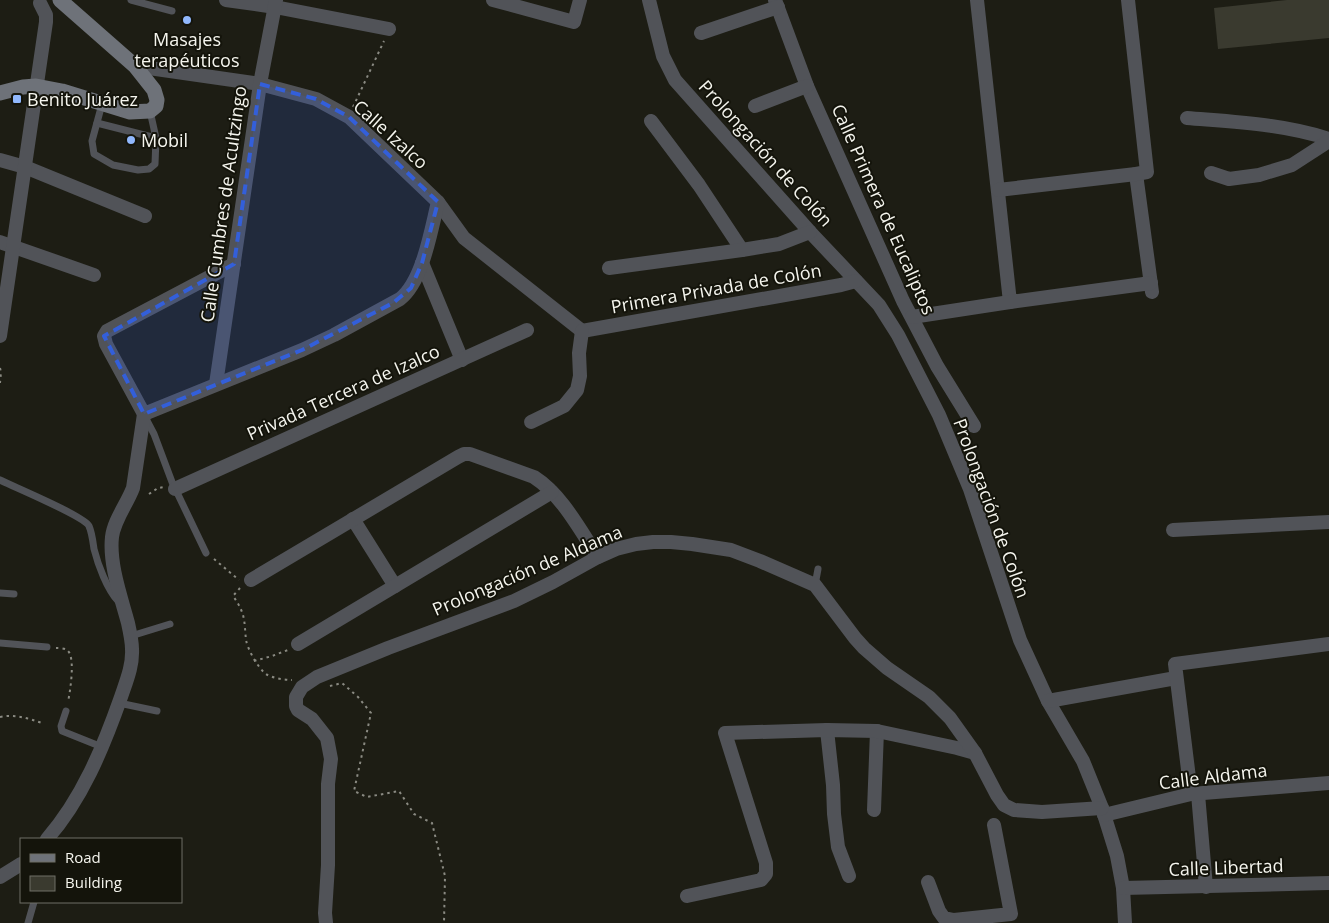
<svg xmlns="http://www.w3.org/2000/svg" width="1329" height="923" viewBox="0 0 1329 923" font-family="'Open Sans',sans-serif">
<rect width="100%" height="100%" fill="#1d1d14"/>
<polygon fill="#3a3a2f" points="1287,0 1329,0 1329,38 1218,49 1214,8"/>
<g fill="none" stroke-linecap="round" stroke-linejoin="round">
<g stroke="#8a8a82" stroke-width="2" stroke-dasharray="2.5 4" stroke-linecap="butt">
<polyline points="353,107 384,41"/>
<polyline points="0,368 1,372 0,383"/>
<polyline points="149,494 158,488 164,487"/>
<polyline points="214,559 239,580"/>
<path d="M 240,588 L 233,596 C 246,614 244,621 246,640 C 248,650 258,668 266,674 C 272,678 284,680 292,680"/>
<path d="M 56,648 C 59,648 64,648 67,650 C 76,656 70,692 68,702"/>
<polyline points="254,661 272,656 288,650"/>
<polyline points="330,686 342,683 358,697 371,713 354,791 367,797 399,791 414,814 432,823 445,876 444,923"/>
<path d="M 0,717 C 15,714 27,718 42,723"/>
</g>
<g stroke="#515358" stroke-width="7">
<polyline points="131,0 172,11"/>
<polyline points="102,104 92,141 94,154 113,165 138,170 149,169 155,164 156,138 150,111"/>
<polyline points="97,123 156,138"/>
<polyline points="145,417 154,434 172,482 206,553"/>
<path d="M 0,480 C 14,487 84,516 89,526 C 92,533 93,542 94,549 C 98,565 107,589 118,601"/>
<polyline points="815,585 818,569"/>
<polyline points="0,593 14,594"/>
<polyline points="131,636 170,624"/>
<polyline points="0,643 47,647"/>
<polyline points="119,703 157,711"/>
<polyline points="66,711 61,726 62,731 102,747"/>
<polyline points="28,923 34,902"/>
</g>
<g stroke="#515358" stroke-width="14">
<polyline points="226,0 275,7 389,29"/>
<polyline points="493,0 574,22 580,0"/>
<polyline points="649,0 663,56 675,80 810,232 879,305 898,335 939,415 970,489 1020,640 1048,701 1083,761 1102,808 1117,856 1123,888 1125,923"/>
<polyline points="775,0 807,86 903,301 937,366 974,426"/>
<polyline points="977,0 1010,302"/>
<polyline points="701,33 778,7"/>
<polyline points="135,66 260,84 316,99 349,117 438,202 464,238 582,331"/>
<polyline points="755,106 807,86"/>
<path d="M 1187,118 C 1235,122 1284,124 1329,139"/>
<polyline points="651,121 699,185 742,250"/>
<polyline points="0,160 25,167 145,216"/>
<polyline points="1211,173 1229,179 1259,175 1292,165 1329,141"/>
<polyline points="1136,174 1152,292"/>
<polyline points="998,190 1136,174 1147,172 1128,0"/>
<polyline points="0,242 94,275"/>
<polyline points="422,263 462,360"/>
<path d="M 234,264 L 107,331 L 104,336 L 106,344 L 144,414 L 302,350 L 334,335 L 400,299 C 423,281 431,230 438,202"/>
<polyline points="609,268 742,250 779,244 810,232"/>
<polyline points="912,317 1010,302 1151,283"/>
<polyline points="582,331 841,285 856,281"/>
<polyline points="0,336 46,22 46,15 40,3"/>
<polyline points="216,384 260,84 276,0"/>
<polyline points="531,422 564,406 577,390 580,376 579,353 582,331"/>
<polyline points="175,489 527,330"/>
<polyline points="353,519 395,586"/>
<polyline points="1173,530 1329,522"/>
<path d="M 251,580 L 458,457 L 464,454 L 470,454 L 534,477 C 562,495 580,530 598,557"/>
<polyline points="298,644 552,492"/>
<polyline points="1048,701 1176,678"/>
<polyline points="827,730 833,785 834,814 838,847 849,876"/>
<polyline points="1191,794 1175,664 1329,644"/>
<polyline points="1198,794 1206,887"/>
<polyline points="874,810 877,731"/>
<polyline points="1104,815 1191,794 1329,783"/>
<path d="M 47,839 C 82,799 103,748 121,697 C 126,682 133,666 132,649 C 132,641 130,632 128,623 C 121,597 109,564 112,537 C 114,520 127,504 133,488 L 144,414"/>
<polyline points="0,877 21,864"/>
<polyline points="928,882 939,911 944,918 954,920 1011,914 994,825"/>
<polyline points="1123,888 1329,883"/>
<polyline points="687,896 761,880 766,874 766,863 725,733 827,730 877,731 957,748 975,753"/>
<polyline points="326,923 325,913 328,865 328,784 331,759 327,738 312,719 298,710 296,706 296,697 302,687 317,677 388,648 514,601 553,582 598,557 616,549 636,544 653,542 671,542 692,544 731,550 760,561 815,585 855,638 864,648 887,668 929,697 950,718 975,753 997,795 1004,805 1014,810 1042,812 1102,808"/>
</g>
<polyline stroke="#6e7279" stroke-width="15" points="0,93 23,87 36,86 62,91 130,112 150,111 156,106 157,100 154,90 135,66 60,0"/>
</g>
<path fill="#335fda" fill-opacity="0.2" stroke="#335fda" stroke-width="4" stroke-dasharray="10 6" stroke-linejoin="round" d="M 260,84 L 316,99 L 349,117 L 438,202 L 422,263 L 411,288 L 393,303 L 302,350 L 144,414 L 104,336 L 234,264 Z"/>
<g fill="#91b8fd" stroke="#14140b" stroke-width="2">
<circle cx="187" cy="20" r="5"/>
<rect x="12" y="94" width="10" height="10" rx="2.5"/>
<circle cx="131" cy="140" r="5"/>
</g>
<g text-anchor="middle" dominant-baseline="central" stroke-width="4" stroke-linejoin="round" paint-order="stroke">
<g font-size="18" fill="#f5f5ee" stroke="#14140b" text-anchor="start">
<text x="187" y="39" text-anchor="middle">Masajes<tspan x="187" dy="21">terapéuticos</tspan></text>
<text x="27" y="99">Benito Juárez</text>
<text x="141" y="140">Mobil</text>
</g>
<g font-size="18" fill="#f5f5ee" stroke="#14140b">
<text transform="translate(391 134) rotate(42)">Calle Izalco</text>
<text transform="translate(766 153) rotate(48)">Prolongación de Colón</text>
<text transform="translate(223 204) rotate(-82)">Calle Cumbres de Acultzingo</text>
<text transform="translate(884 209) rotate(66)">Calle Primera de Eucaliptos</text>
<text transform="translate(716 288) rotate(-10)">Primera Privada de Colón</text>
<text transform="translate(343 392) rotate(-24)">Privada Tercera de Izalco</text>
<text transform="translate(992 508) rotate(70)">Prolongación de Colón</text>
<text transform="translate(527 570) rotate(-23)">Prolongación de Aldama</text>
<text transform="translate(1213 776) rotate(-7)">Calle Aldama</text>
<text transform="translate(1226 867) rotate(-2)">Calle Libertad</text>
</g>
</g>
<rect x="20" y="838" width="162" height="65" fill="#14140b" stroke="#6e6e66"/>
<rect x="30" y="854" width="25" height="8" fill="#6e7279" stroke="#6e6e66"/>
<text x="65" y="863" font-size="15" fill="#f5f5ee">Road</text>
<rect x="30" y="876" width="25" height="15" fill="#3a3a2f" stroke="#6e6e66"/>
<text x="65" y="888" font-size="15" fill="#f5f5ee">Building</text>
</svg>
